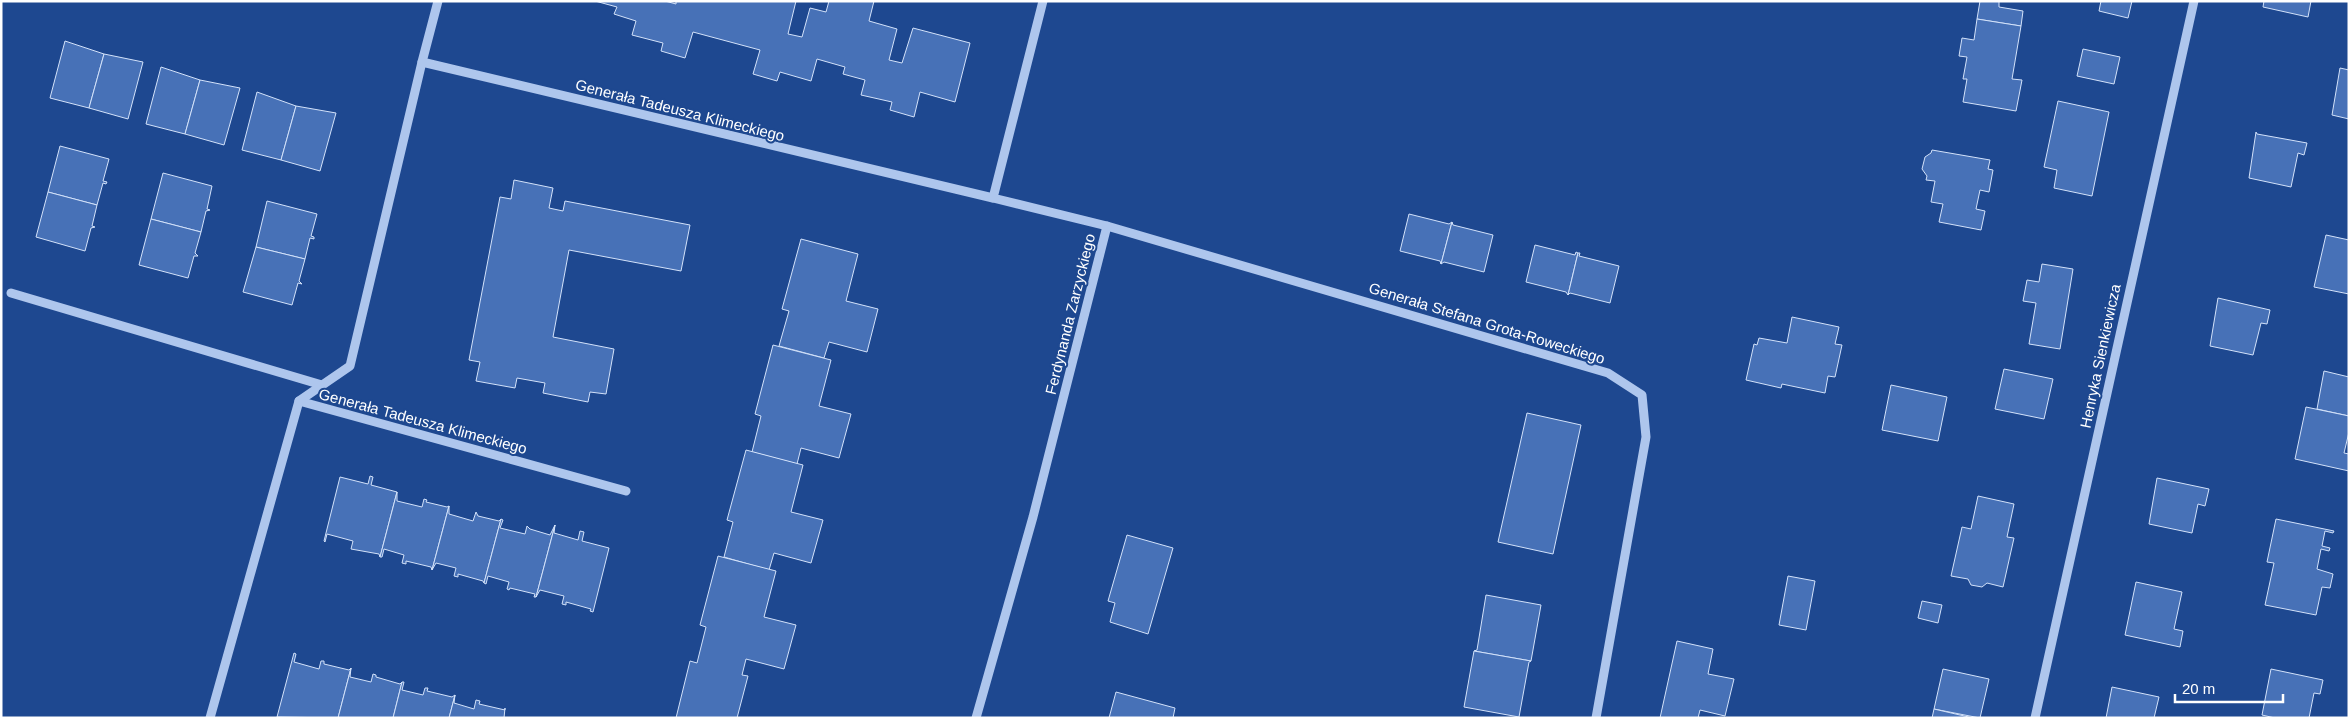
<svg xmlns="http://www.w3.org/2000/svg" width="2350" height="719" viewBox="0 0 2350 719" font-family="Helvetica,sans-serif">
<rect width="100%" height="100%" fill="#1e4890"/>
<g fill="#4771b7" stroke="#d3e2fa">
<polygon points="595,1 665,1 676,4 676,1 796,1 788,34 802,37 810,8 826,12 829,1 874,1 869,21 897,29 889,60 902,63 913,28 970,43 955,102 920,92 914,117 890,110 892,102 861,95 865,80 843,74 845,67 817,59 811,81 780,72 777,81 753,74 760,50 693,32 685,58 661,51 663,43 632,35 636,21 614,14 617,7"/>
<polygon points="1980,1 1999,1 1999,7 2023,11 2021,26 1977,19"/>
<polygon points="2101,1 2132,1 2128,18 2099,11"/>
<polygon points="2264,1 2311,1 2308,17 2263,7"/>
<polygon points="1977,19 2021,26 2012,79 2022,80 2016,111 1963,102 1967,79 1963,79 1967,57 1959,56 1962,38 1974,40"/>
<polygon points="65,41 104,54 89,108 50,98"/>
<polygon points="2083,49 2120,57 2114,84 2077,76"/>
<polygon points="104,54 143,62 128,119 89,108"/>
<polygon points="161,67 200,80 185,134 146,124"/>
<polygon points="2340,68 2349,70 2349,119 2332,115"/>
<polygon points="200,80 240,88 224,145 185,134"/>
<polygon points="257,92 296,106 281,160 242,150"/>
<polygon points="2058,101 2109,112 2092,196 2054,188 2057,170 2044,167"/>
<polygon points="296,106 336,113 320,171 281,160"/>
<polygon points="2256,132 2257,134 2307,143 2304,155 2298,153 2291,187 2249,178"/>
<polygon points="60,146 109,159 103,181 107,182 106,184 103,183 97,205 48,192"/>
<polygon points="1932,150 1990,160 1988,169 1993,170 1989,192 1980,190 1976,209 1985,211 1981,230 1939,222 1943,204 1931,202 1935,181 1926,180 1927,176 1922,169 1925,157 1931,153"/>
<polygon points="163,173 212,186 207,209 210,210 206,211 201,232 151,219"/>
<polygon points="514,180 553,188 549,208 563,211 565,201 690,225 681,271 569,250 553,337 614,349 606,394 590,392 588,402 543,393 545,383 517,378 515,388 476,381 480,362 469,360 500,197 511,199"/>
<polygon points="48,192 97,205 92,226 95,227 91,228 85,251 36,237"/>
<polygon points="267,201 317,214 311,236 314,237 314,239 310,238 305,259 256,247"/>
<polygon points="1409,214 1449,224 1452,222 1441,264 1440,261 1400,251"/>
<polygon points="151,219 201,232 195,253 198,256 194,256 188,278 139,265"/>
<polygon points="1452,222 1453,225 1493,235 1484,272 1444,262 1441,264"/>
<polygon points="2326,235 2349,240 2349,294 2314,287"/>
<polygon points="801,239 858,254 846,301 878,309 867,352 829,342 824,358 779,346 789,311 782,309"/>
<polygon points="1535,245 1575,255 1576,252 1578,253 1568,295 1566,292 1526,282"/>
<polygon points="256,247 305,259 299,281 302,284 298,283 292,305 243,292"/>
<polygon points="1578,253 1580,253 1579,256 1619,266 1610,303 1570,293 1568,295"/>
<polygon points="2042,264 2073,269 2060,349 2029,344 2036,303 2023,301 2027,280 2039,282"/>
<polygon points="2218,298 2270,310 2267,324 2261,323 2253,355 2210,346"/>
<polygon points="1792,317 1839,327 1835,344 1842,345 1835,377 1828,376 1825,393 1782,384 1781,388 1746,380 1754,344 1757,345 1759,338 1787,343"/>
<polygon points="773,345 831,360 819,406 851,414 839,458 801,448 797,464 752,452 761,416 755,414"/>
<polygon points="2004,369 2053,379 2044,419 1995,409"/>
<polygon points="2324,371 2349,377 2349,416 2317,409"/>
<polygon points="1891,385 1947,397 1938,441 1882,430"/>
<polygon points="2306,407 2349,416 2349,432 2344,453 2349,454 2349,471 2295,459"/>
<polygon points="1527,413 1581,425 1553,554 1498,542"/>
<polygon points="746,450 803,465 791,512 823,520 811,563 774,553 769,570 724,557 733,522 727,520"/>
<polygon points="370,476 373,477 371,485 397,492 380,557 379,554 351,549 353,541 327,534 325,542 324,541 340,477 368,484"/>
<polygon points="2157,478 2209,489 2205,506 2198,504 2192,533 2149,524"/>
<polygon points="397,492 397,501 422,507 424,499 427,500 426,502 447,507 449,506 432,570 431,567 406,561 406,564 402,563 404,555 384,549 382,557 380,557"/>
<polygon points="1978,496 2014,504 2007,537 2014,538 2003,587 1987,583 1982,587 1971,585 1968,579 1951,576 1962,527 1971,529"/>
<polygon points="449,506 449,514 473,521 476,512 478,516 499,521 501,519 484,583 483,581 458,574 458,577 454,576 456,568 436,563 432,570"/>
<polygon points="501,519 503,520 500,528 525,534 527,526 530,529 550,535 555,525 536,597 534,597 535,594 510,588 509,590 507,589 509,582 488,576 486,584 484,583"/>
<polygon points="2276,519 2334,531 2333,533 2325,531 2322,546 2330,548 2329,551 2321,549 2317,569 2333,574 2330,588 2322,587 2316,615 2265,605 2274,563 2267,562"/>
<polygon points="555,525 554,533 578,540 580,531 584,532 582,541 609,548 593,612 590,611 591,609 566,602 566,605 562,604 564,596 540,590 536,597"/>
<polygon points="1127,535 1173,548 1148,634 1110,622 1115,603 1108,601"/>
<polygon points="718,556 776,571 764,617 796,625 784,669 746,659 742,675 748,676 737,718 676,718 690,661 697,663 706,627 700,625"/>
<polygon points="1788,576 1815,581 1806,630 1779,625"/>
<polygon points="2136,582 2182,592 2174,629 2183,631 2180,647 2125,635"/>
<polygon points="1486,595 1541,605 1531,661 1474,651 1477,650"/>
<polygon points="1922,601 1942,605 1938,623 1918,618"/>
<polygon points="1677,641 1713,649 1708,674 1734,679 1725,716 1700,710 1698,718 1660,718"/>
<polygon points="1474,651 1531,661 1529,662 1519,717 1464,707"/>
<polygon points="294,653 296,654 294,662 319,669 321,661 324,661 324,664 349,670 351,668 338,718 277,717"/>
<polygon points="351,668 350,677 371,682 373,674 376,675 376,677 400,684 402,682 393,718 338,718"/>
<polygon points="1943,669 1989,679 1980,718 1934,709"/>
<polygon points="2271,669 2323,680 2320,694 2314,693 2309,718 2275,718 2262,715"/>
<polygon points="402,682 404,682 402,690 423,695 425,688 428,688 427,691 452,697 455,695 449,718 393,718"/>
<polygon points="2112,687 2159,697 2154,718 2106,718"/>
<polygon points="1116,692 1175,708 1173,718 1109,718"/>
<polygon points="455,695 454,703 474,709 476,700 480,701 479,704 505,710 505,708 504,718 449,718"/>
<polygon points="1934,709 1973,718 1932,718"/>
</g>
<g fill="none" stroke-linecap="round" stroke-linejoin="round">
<g stroke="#aec6ed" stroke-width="9">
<polyline points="438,1 422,62 993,198"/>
<polyline points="1107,226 1608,373 1642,395 1646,437 1596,718"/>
<polyline points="11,293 322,385"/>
<polyline points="299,401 626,491"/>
<polyline points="210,718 299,401 350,366 422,62"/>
<polyline points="976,718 1033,517 1107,226 993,198 1043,1"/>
<polyline points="2035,718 2194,1"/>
</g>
</g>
<g text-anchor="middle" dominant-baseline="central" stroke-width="4" stroke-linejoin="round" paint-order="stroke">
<g font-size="15" fill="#fff" stroke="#1e4890">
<text transform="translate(680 110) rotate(14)">Generała Tadeusza Klimeckiego</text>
<text transform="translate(1070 314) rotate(-76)">Ferdynanda Zarzyckiego</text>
<text transform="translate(1487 323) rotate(17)">Generała Stefana Grota-Roweckiego</text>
<text transform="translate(2100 356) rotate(-78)">Henryka Sienkiewicza</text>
<text transform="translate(423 421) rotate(15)">Generała Tadeusza Klimeckiego</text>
</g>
</g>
<rect width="2350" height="719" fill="none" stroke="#ffffff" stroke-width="5"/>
<path d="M2175 694v8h108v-8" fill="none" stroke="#ffffff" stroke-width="2.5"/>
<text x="2182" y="694" font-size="15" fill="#ffffff" stroke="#1e4890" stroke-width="4" paint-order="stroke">20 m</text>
</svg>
